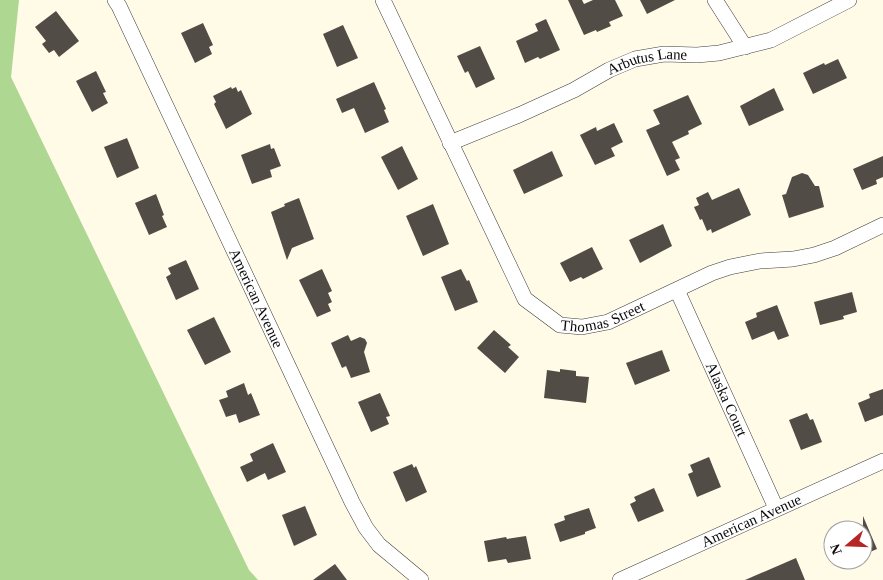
<svg xmlns="http://www.w3.org/2000/svg" width="883" height="580" viewBox="0 0 883 580" font-family="'Times New Roman',serif">
<rect width="100%" height="100%" fill="#fffbe7"/>
<polygon fill="#aed792" points="0,0 19,0 11,77 249,570 258,580 0,580"/>
<g fill="#524c47">
<polygon points="568,0 582,0 584,4 593,0 615,0 623,16 609,22 611,26 597,32 596,30 584,35"/>
<polygon points="640,0 675,0 647,14"/>
<polygon points="56,11 79,41 59,57 54,50 49,53 42,44 46,41 35,27"/>
<polygon points="546,19 560,50 540,59 538,57 525,63 516,41 538,31 535,24"/>
<polygon points="203,23 213,45 209,47 212,54 195,63 181,33"/>
<polygon points="343,25 358,58 337,67 323,34"/>
<polygon points="480,46 495,79 476,88 468,71 465,73 457,56"/>
<polygon points="838,59 847,78 813,94 803,73 824,63 825,65"/>
<polygon points="96,71 106,92 103,93 108,103 92,112 76,81"/>
<polygon points="374,82 386,109 384,110 389,122 365,133 354,108 342,113 336,99"/>
<polygon points="231,87 232,89 236,87 238,92 241,90 252,114 226,129 214,104 216,102 213,96"/>
<polygon points="774,88 784,110 749,126 740,106"/>
<polygon points="688,95 702,124 688,131 689,134 672,142 680,158 675,160 680,170 667,176 646,130 660,124 653,110"/>
<polygon points="614,123 623,142 611,148 615,156 595,165 580,135 596,127 597,131"/>
<polygon points="127,138 139,168 117,178 104,147"/>
<polygon points="270,144 271,149 274,148 281,166 270,170 272,177 252,184 241,155"/>
<polygon points="402,146 418,179 398,190 381,157"/>
<polygon points="552,151 563,176 524,194 513,170"/>
<polygon points="883,156 883,177 876,180 877,184 862,190 853,169"/>
<polygon points="802,173 808,175 815,186 819,186 824,207 789,218 782,195 786,194 792,177"/>
<polygon points="739,188 751,215 712,233 711,229 707,231 702,219 700,220 694,207 699,205 696,198 708,192 712,200"/>
<polygon points="156,194 164,215 162,216 167,227 149,235 135,203"/>
<polygon points="299,198 314,239 292,248 287,260 271,212 285,206 284,204"/>
<polygon points="433,204 449,244 423,256 406,216"/>
<polygon points="663,224 672,246 640,263 629,240"/>
<polygon points="592,247 603,269 583,279 581,277 570,282 560,263"/>
<polygon points="186,260 199,289 176,300 166,277 171,274 168,268"/>
<polygon points="322,269 332,291 328,293 332,302 328,304 331,311 317,317 299,280"/>
<polygon points="461,269 467,281 469,280 478,302 455,311 441,277"/>
<polygon points="852,292 857,312 843,316 844,319 820,325 814,302"/>
<polygon points="777,305 789,336 778,340 774,331 752,340 745,322 757,317 756,313"/>
<polygon points="214,317 231,352 205,365 187,330"/>
<polygon points="494,330 511,345 508,347 519,357 505,373 477,348"/>
<polygon points="348,335 351,341 360,337 365,339 367,343 364,352 370,372 351,378 346,366 342,368 331,343"/>
<polygon points="662,350 670,371 635,385 626,363"/>
<polygon points="560,369 576,371 576,376 589,377 586,403 544,398 547,370 560,372"/>
<polygon points="244,383 248,395 251,393 260,415 239,423 236,414 226,417 219,400 228,397 226,391"/>
<polygon points="883,389 883,415 865,422 858,403 870,398 869,394"/>
<polygon points="380,393 390,416 386,417 389,424 371,432 358,402"/>
<polygon points="807,413 810,420 813,419 822,442 801,450 789,420"/>
<polygon points="273,443 286,472 268,480 265,473 247,482 240,467 253,461 250,454"/>
<polygon points="709,457 721,487 697,497 688,474 693,472 690,465"/>
<polygon points="412,464 414,468 416,466 427,492 406,502 393,472"/>
<polygon points="654,488 664,511 638,522 630,504 636,501 634,497"/>
<polygon points="305,506 317,535 294,546 282,515"/>
<polygon points="589,508 596,528 585,532 585,534 560,542 554,524 565,520 564,516"/>
<polygon points="863,516 877,549 863,555"/>
<polygon points="526,536 531,559 508,563 506,559 488,562 484,541 506,537 507,539"/>
<polygon points="796,558 805,580 745,580"/>
<polygon points="335,564 347,580 313,580"/>
</g>
<g fill="none" stroke-linecap="round" stroke-linejoin="round">
<g stroke="#3d3d3d" stroke-width="16">
<g id="street">
<path id="s1" d="M 115,0 L 119,6 L 352,502 L 366,528 L 379,545 L 421,580"/>
<path id="s2" d="M 383,0 L 525,299 L 560,325 L 582,327 L 608,322 L 712,273 L 730,267 L 760,261 L 793,259 L 814,255 L 835,248 L 883,225"/>
<polyline points="715,0 745,47"/>
<path id="s3" d="M 450,143 L 519,115 L 574,90 L 609,70 L 635,59 L 664,54 L 697,55 L 719,53 L 771,40 L 849,0"/>
<path id="s4" d="M 677,290 L 776,508"/>
<path id="s5" d="M 620,580 L 883,461"/>
</g>
</g>
<use href="#street" stroke="#fff" stroke-width="15"/>
</g>
<g text-anchor="middle" dominant-baseline="central" stroke-width="5" stroke-linejoin="round" paint-order="stroke">
<g font-size="15" fill="#0a0a0a" stroke="#fff">
<text stroke="none"><textPath href="#s3" startOffset="215">Arbutus Lane</textPath></text>
<text stroke="none"><textPath href="#s1" startOffset="330">American Avenue</textPath></text>
<text stroke="none"><textPath href="#s2" startOffset="419">Thomas Street</textPath></text>
<text stroke="none"><textPath href="#s4" startOffset="120">Alaska Court</textPath></text>
<text stroke="none"><textPath href="#s5" startOffset="144">American Avenue</textPath></text>
</g>
</g>
<g transform="translate(848 545) rotate(251)"><circle r="24" fill="#ffffff" stroke="#9d9d9d"/>
<path d="M0-4L9 19L0 12L-9 19Z" fill="#b62626"/>
<text y="-8" font-size="14" font-weight="bold" text-anchor="middle" fill="#0a0a0a">N</text>
</g>
</svg>
